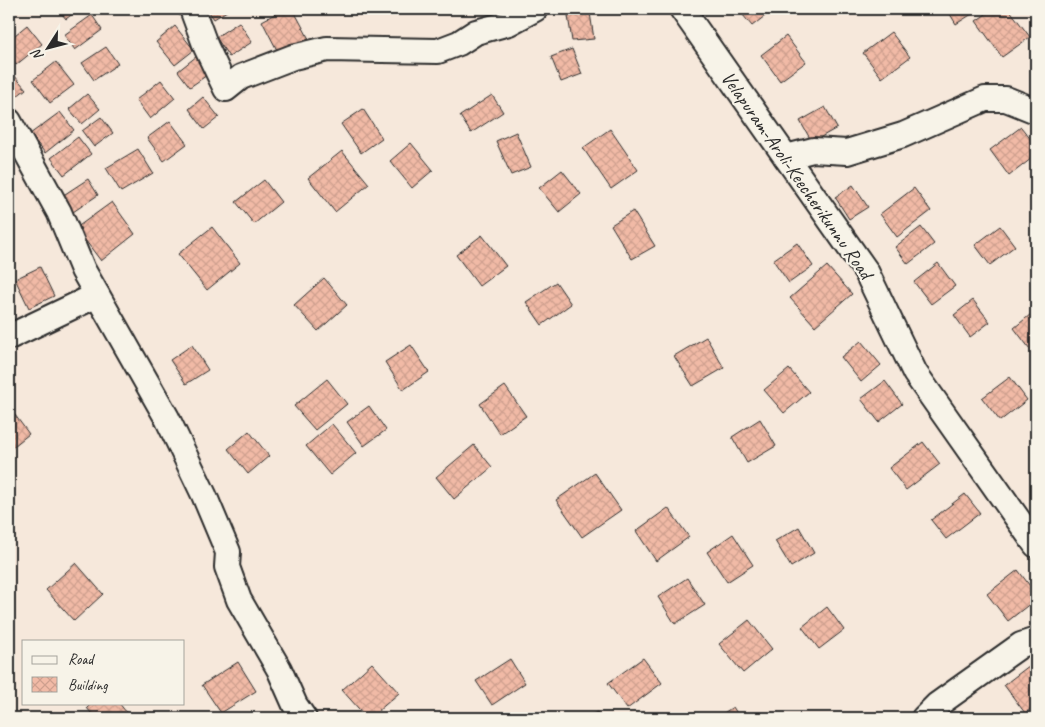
<svg xmlns="http://www.w3.org/2000/svg" width="1045" height="727" viewBox="0 0 1045 727" font-family="Caveat,sans-serif">
<defs>
<pattern id="building-cross-hatch" width="8" height="8" patternUnits="userSpaceOnUse" patternTransform="scale(1.25)"><rect width="8" height="8" fill="#f1baa6"/><path d="M0 0l8 8M0 8l8-8" fill="none" stroke="#cfa08f"/></pattern>
</defs>
<rect width="100%" height="100%" fill="#f6e8db"/>
<filter id="ink" filterUnits="userSpaceOnUse"><feTurbulence type="fractalNoise" baseFrequency=".02" numOctaves="2"/><feDisplacementMap in="SourceGraphic" scale="10" xChannelSelector="R" yChannelSelector="G"/><feConvolveMatrix kernelMatrix="1 2 1 2 8 2 1 2 1" color-interpolation-filters="sRGB"/></filter>
<g filter="url(#ink)">
<g fill="url(#building-cross-hatch)" stroke="#2b2b2b">
<polygon points="58,9 79,9 66,19"/>
<polygon points="207,9 230,9 214,19"/>
<polygon points="284,9 293,9 309,39 279,54 262,21"/>
<polygon points="738,9 774,9 752,26"/>
<polygon points="947,9 980,9 956,24"/>
<polygon points="993,9 1009,9 1030,37 1002,57 976,21"/>
<polygon points="590,13 594,39 572,41 568,16"/>
<polygon points="92,15 102,30 75,50 64,35"/>
<polygon points="239,22 252,42 229,57 216,37"/>
<polygon points="27,25 42,44 16,65 9,57 9,40"/>
<polygon points="175,26 194,50 175,65 156,42"/>
<polygon points="891,32 910,57 882,78 863,53"/>
<polygon points="786,36 806,62 780,81 761,55"/>
<polygon points="106,47 118,64 94,80 82,63"/>
<polygon points="572,49 582,74 561,82 551,57"/>
<polygon points="197,56 210,73 190,87 178,71"/>
<polygon points="56,62 74,85 50,103 33,80"/>
<polygon points="13,74 26,89 12,100 9,97 9,78"/>
<polygon points="161,80 175,98 150,119 136,100"/>
<polygon points="87,94 100,109 82,124 69,109"/>
<polygon points="492,95 503,112 471,133 460,116"/>
<polygon points="203,97 219,117 204,129 189,109"/>
<polygon points="825,107 837,128 812,142 800,121"/>
<polygon points="363,109 382,138 361,153 341,124"/>
<polygon points="60,112 74,130 45,153 30,134"/>
<polygon points="101,117 113,133 94,147 82,131"/>
<polygon points="170,121 187,144 164,161 147,138"/>
<polygon points="1021,127 1036,146 1036,155 1009,176 990,150"/>
<polygon points="610,129 638,170 611,189 583,148"/>
<polygon points="516,132 531,167 511,175 496,141"/>
<polygon points="78,137 91,154 64,175 51,158"/>
<polygon points="411,143 433,170 412,188 390,161"/>
<polygon points="138,149 153,173 121,192 106,168"/>
<polygon points="342,151 369,184 335,212 308,178"/>
<polygon points="562,170 581,194 559,212 539,188"/>
<polygon points="88,179 98,195 73,212 62,196"/>
<polygon points="264,180 281,202 254,224 236,202"/>
<polygon points="853,185 868,207 849,219 835,197"/>
<polygon points="914,188 931,211 897,237 880,214"/>
<polygon points="112,202 135,234 101,261 76,228"/>
<polygon points="633,211 655,246 632,259 611,225"/>
<polygon points="1000,226 1015,246 990,265 975,245"/>
<polygon points="212,227 240,263 207,290 178,254"/>
<polygon points="921,227 934,244 908,264 895,247"/>
<polygon points="482,235 506,266 479,286 456,255"/>
<polygon points="797,243 813,266 789,283 773,260"/>
<polygon points="938,263 955,286 931,304 914,282"/>
<polygon points="827,266 852,294 815,326 790,298"/>
<polygon points="40,267 54,296 29,308 15,279"/>
<polygon points="324,278 347,305 318,331 294,305"/>
<polygon points="556,282 571,304 542,325 526,302"/>
<polygon points="973,300 990,322 970,337 954,315"/>
<polygon points="1036,310 1036,357 1014,328"/>
<polygon points="706,337 724,368 693,386 674,356"/>
<polygon points="861,341 881,365 861,382 841,357"/>
<polygon points="192,345 208,370 186,384 170,360"/>
<polygon points="411,345 429,372 403,390 385,362"/>
<polygon points="789,369 809,392 784,413 764,390"/>
<polygon points="1010,377 1027,400 1000,421 982,398"/>
<polygon points="327,379 347,404 315,430 294,406"/>
<polygon points="885,381 902,404 879,422 861,399"/>
<polygon points="505,386 526,416 500,434 480,404"/>
<polygon points="369,406 386,430 364,446 347,422"/>
<polygon points="9,407 29,434 9,450"/>
<polygon points="760,419 776,446 747,463 732,437"/>
<polygon points="332,424 356,453 330,475 306,446"/>
<polygon points="249,431 269,456 248,474 228,449"/>
<polygon points="923,442 940,464 906,490 889,468"/>
<polygon points="474,445 492,467 454,499 436,477"/>
<polygon points="595,473 621,510 582,537 556,500"/>
<polygon points="965,494 980,513 946,539 931,520"/>
<polygon points="668,508 689,537 656,561 636,531"/>
<polygon points="799,527 814,553 791,567 775,541"/>
<polygon points="733,534 753,565 727,582 707,552"/>
<polygon points="76,563 103,594 74,621 46,590"/>
<polygon points="1018,570 1036,594 1036,599 1008,621 987,594"/>
<polygon points="687,578 705,605 675,624 658,597"/>
<polygon points="827,607 844,630 819,649 802,627"/>
<polygon points="749,620 772,649 743,673 719,644"/>
<polygon points="643,658 662,683 627,709 608,683"/>
<polygon points="510,659 525,683 492,705 476,681"/>
<polygon points="238,662 256,691 221,713 202,685"/>
<polygon points="1034,662 1036,665 1036,705 1025,713 1004,685"/>
<polygon points="372,663 399,693 370,718 367,718 342,690"/>
<polygon points="92,703 119,703 130,717 95,718 87,708"/>
<polygon points="733,707 740,718 716,718"/>
<polygon points="597,712 600,718 585,718"/>
</g>
<g fill="none" stroke-linecap="round" stroke-linejoin="round">
<g stroke="#2b2b2b" stroke-width="28">
<g id="minor">
<polyline points="192,9 206,47 226,89 241,77 293,57 327,49 438,51 459,43 476,32 509,23 535,9"/>
<polyline points="682,9 866,271 915,373 1036,545"/>
<polyline points="9,121 59,212 83,270 167,418 204,495 228,552 227,567 239,600 279,669 295,705 304,718"/>
<polyline points="786,157 813,150 847,152 903,135 985,99 1006,99 1036,111"/>
<polyline points="9,337 97,295"/>
<polyline points="924,718 937,705 1021,645 1036,640"/>
</g>
</g>
<use href="#minor" stroke="#f7f3e8" stroke-width="24"/>
</g>
</g>
<g text-anchor="middle" dominant-baseline="central" stroke-width="4.5" stroke-linejoin="round" paint-order="stroke">
<g font-size="20" fill="#2b2b2b" stroke="#f7f3e8">
<text transform="translate(797 175) rotate(55)">Velapuram-Aroli-Keecherikunnu Road</text>
</g>
</g>
<rect width="1045" height="727" fill="none" stroke="#f7f3e8" stroke-width="30"/>
<rect x="15" y="15" width="1015" height="697" fill="none" stroke="#2b2b2b" stroke-width="2" filter="url(#ink)"/>
<rect x="22" y="640" width="162" height="65" fill="#f7f3e8" stroke="#a5a39c"/>
<rect x="32" y="656" width="25" height="8" fill="#f7f3e8" stroke="#a5a39c"/>
<text x="68" y="664" font-size="15" fill="#2b2b2b">Road</text>
<rect x="32" y="677" width="25" height="15" fill="url(#building-cross-hatch)" stroke="#a5a39c"/>
<text x="68" y="690" font-size="15" fill="#2b2b2b">Building</text>
<g transform="translate(48 48) rotate(234)" stroke="#f7f3e8" stroke-width="4" paint-order="stroke">
<path d="M0-4L9 19L0 12L-9 19Z" fill="#2b2b2b"/>
<text y="-8" font-size="14" font-weight="bold" text-anchor="middle" fill="#2b2b2b">N</text>
</g>
</svg>
